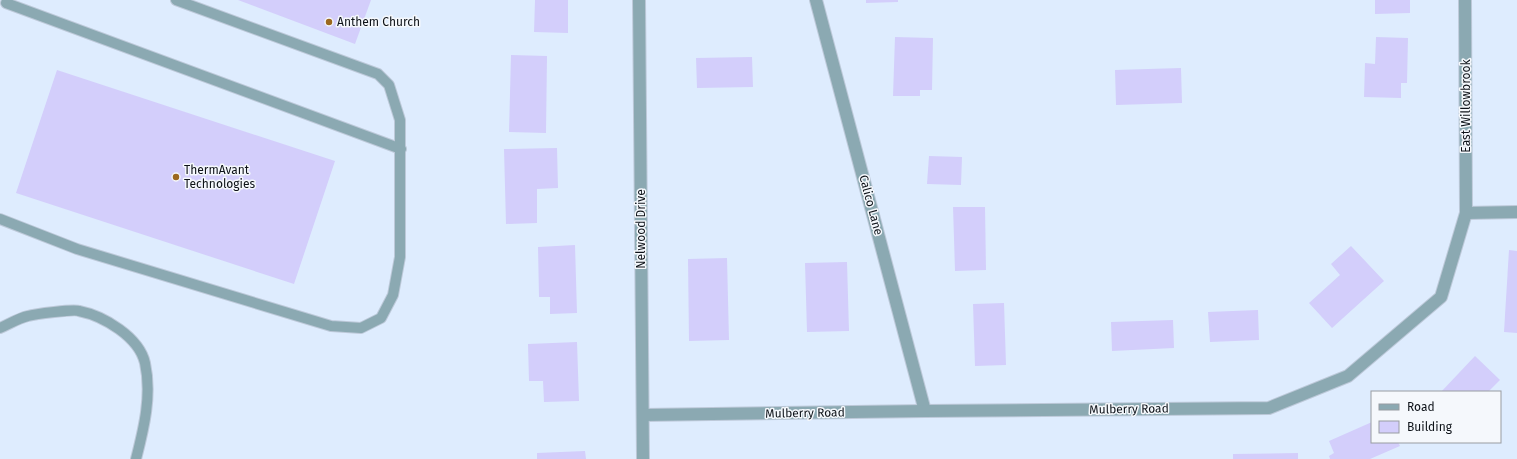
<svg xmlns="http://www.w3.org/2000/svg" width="1517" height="459" viewBox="0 0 1517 459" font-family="'Fira Sans',sans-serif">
<rect width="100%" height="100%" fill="#deecfe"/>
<g fill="#d3cefb">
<polygon points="238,0 371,0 355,44"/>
<polygon points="535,0 568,0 568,33 534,32"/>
<polygon points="866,0 898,0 898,2 866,3"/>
<polygon points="1375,0 1410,0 1410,13 1375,14"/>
<polygon points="895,37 933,38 932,90 920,90 920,96 893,96"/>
<polygon points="1376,37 1408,38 1407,83 1401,83 1401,98 1364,97 1365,63 1375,64"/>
<polygon points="511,55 547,56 546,133 509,132"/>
<polygon points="752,57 753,87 697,88 696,58"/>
<polygon points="1181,68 1182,103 1116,105 1115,70"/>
<polygon points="57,70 335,161 294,284 16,193"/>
<polygon points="557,148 558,188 537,189 537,223 506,224 504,149"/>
<polygon points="929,156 962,157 961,185 927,184"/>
<polygon points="953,207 985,207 986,270 955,271"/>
<polygon points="575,245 577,313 550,314 550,297 539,297 538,247"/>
<polygon points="1351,246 1384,281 1332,328 1309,303 1340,275 1331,264"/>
<polygon points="1509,250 1517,251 1517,333 1504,332"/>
<polygon points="727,258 729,340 689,341 688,259"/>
<polygon points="847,262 849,331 807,332 805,263"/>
<polygon points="1004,303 1006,365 975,366 973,304"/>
<polygon points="1258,310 1259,340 1210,342 1208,312"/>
<polygon points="1173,320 1174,348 1112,351 1111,322"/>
<polygon points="577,342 579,401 544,402 543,381 529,381 528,344"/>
<polygon points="1475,356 1500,380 1488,392 1441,392"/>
<polygon points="1372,422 1372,442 1398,442 1400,446 1370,459 1330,459 1329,456 1334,453 1329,441"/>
<polygon points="585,451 586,459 537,459 537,453"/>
<polygon points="1298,453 1298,459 1233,459 1233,454"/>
</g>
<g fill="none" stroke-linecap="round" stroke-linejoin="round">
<g stroke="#bdc9d9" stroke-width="12">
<g id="lane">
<polyline points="6,3 401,149"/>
<polyline points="0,219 77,249 331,326 361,328 381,318 393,295 400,257 400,120 389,85 378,74 176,0"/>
<path d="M 0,328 C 9,324 19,318 28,316 C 35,314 74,309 79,311 C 104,316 139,337 145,363 C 152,395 144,428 136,459"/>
</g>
</g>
<g stroke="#bdc9d9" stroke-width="14">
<g id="street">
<polyline points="639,0 643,459"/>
<polyline points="816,0 925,411"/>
<polyline points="1466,213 1517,212"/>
<polyline points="643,415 925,411 1269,408 1348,376 1441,297 1466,213 1465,0"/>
</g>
</g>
<use href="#lane" stroke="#8ba9b2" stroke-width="10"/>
<use href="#street" stroke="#8ba9b2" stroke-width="12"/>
</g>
<g fill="#9c681f" stroke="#f5f8fc" stroke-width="1.5">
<circle cx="329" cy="22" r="4"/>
<circle cx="176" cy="177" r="4"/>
</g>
<g text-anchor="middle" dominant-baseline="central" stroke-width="3" stroke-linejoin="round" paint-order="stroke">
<g font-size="12" fill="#0d1218" stroke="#f5f8fc" text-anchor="start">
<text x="337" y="22">Anthem Church</text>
<text x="184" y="170">ThermAvant<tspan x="184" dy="14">Technologies</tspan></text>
</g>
<g font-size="12" fill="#0d1218" stroke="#f5f8fc">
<text transform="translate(1466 106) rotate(-90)">East Willowbrook</text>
<text transform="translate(871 205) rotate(75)">Calico Lane</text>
<text transform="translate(641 229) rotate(-90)">Nelwood Drive</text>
<text transform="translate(1129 409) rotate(-1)">Mulberry Road</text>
<text transform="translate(805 413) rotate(-1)">Mulberry Road</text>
</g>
</g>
<rect x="1371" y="391" width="130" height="52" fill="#f5f8fc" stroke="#989ca1"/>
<rect x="1379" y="404" width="20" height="6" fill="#8ba9b2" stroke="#989ca1"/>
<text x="1407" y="411" font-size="12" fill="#0d1218">Road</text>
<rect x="1379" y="421" width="20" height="12" fill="#d3cefb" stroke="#989ca1"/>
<text x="1407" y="431" font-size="12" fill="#0d1218">Building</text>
</svg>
